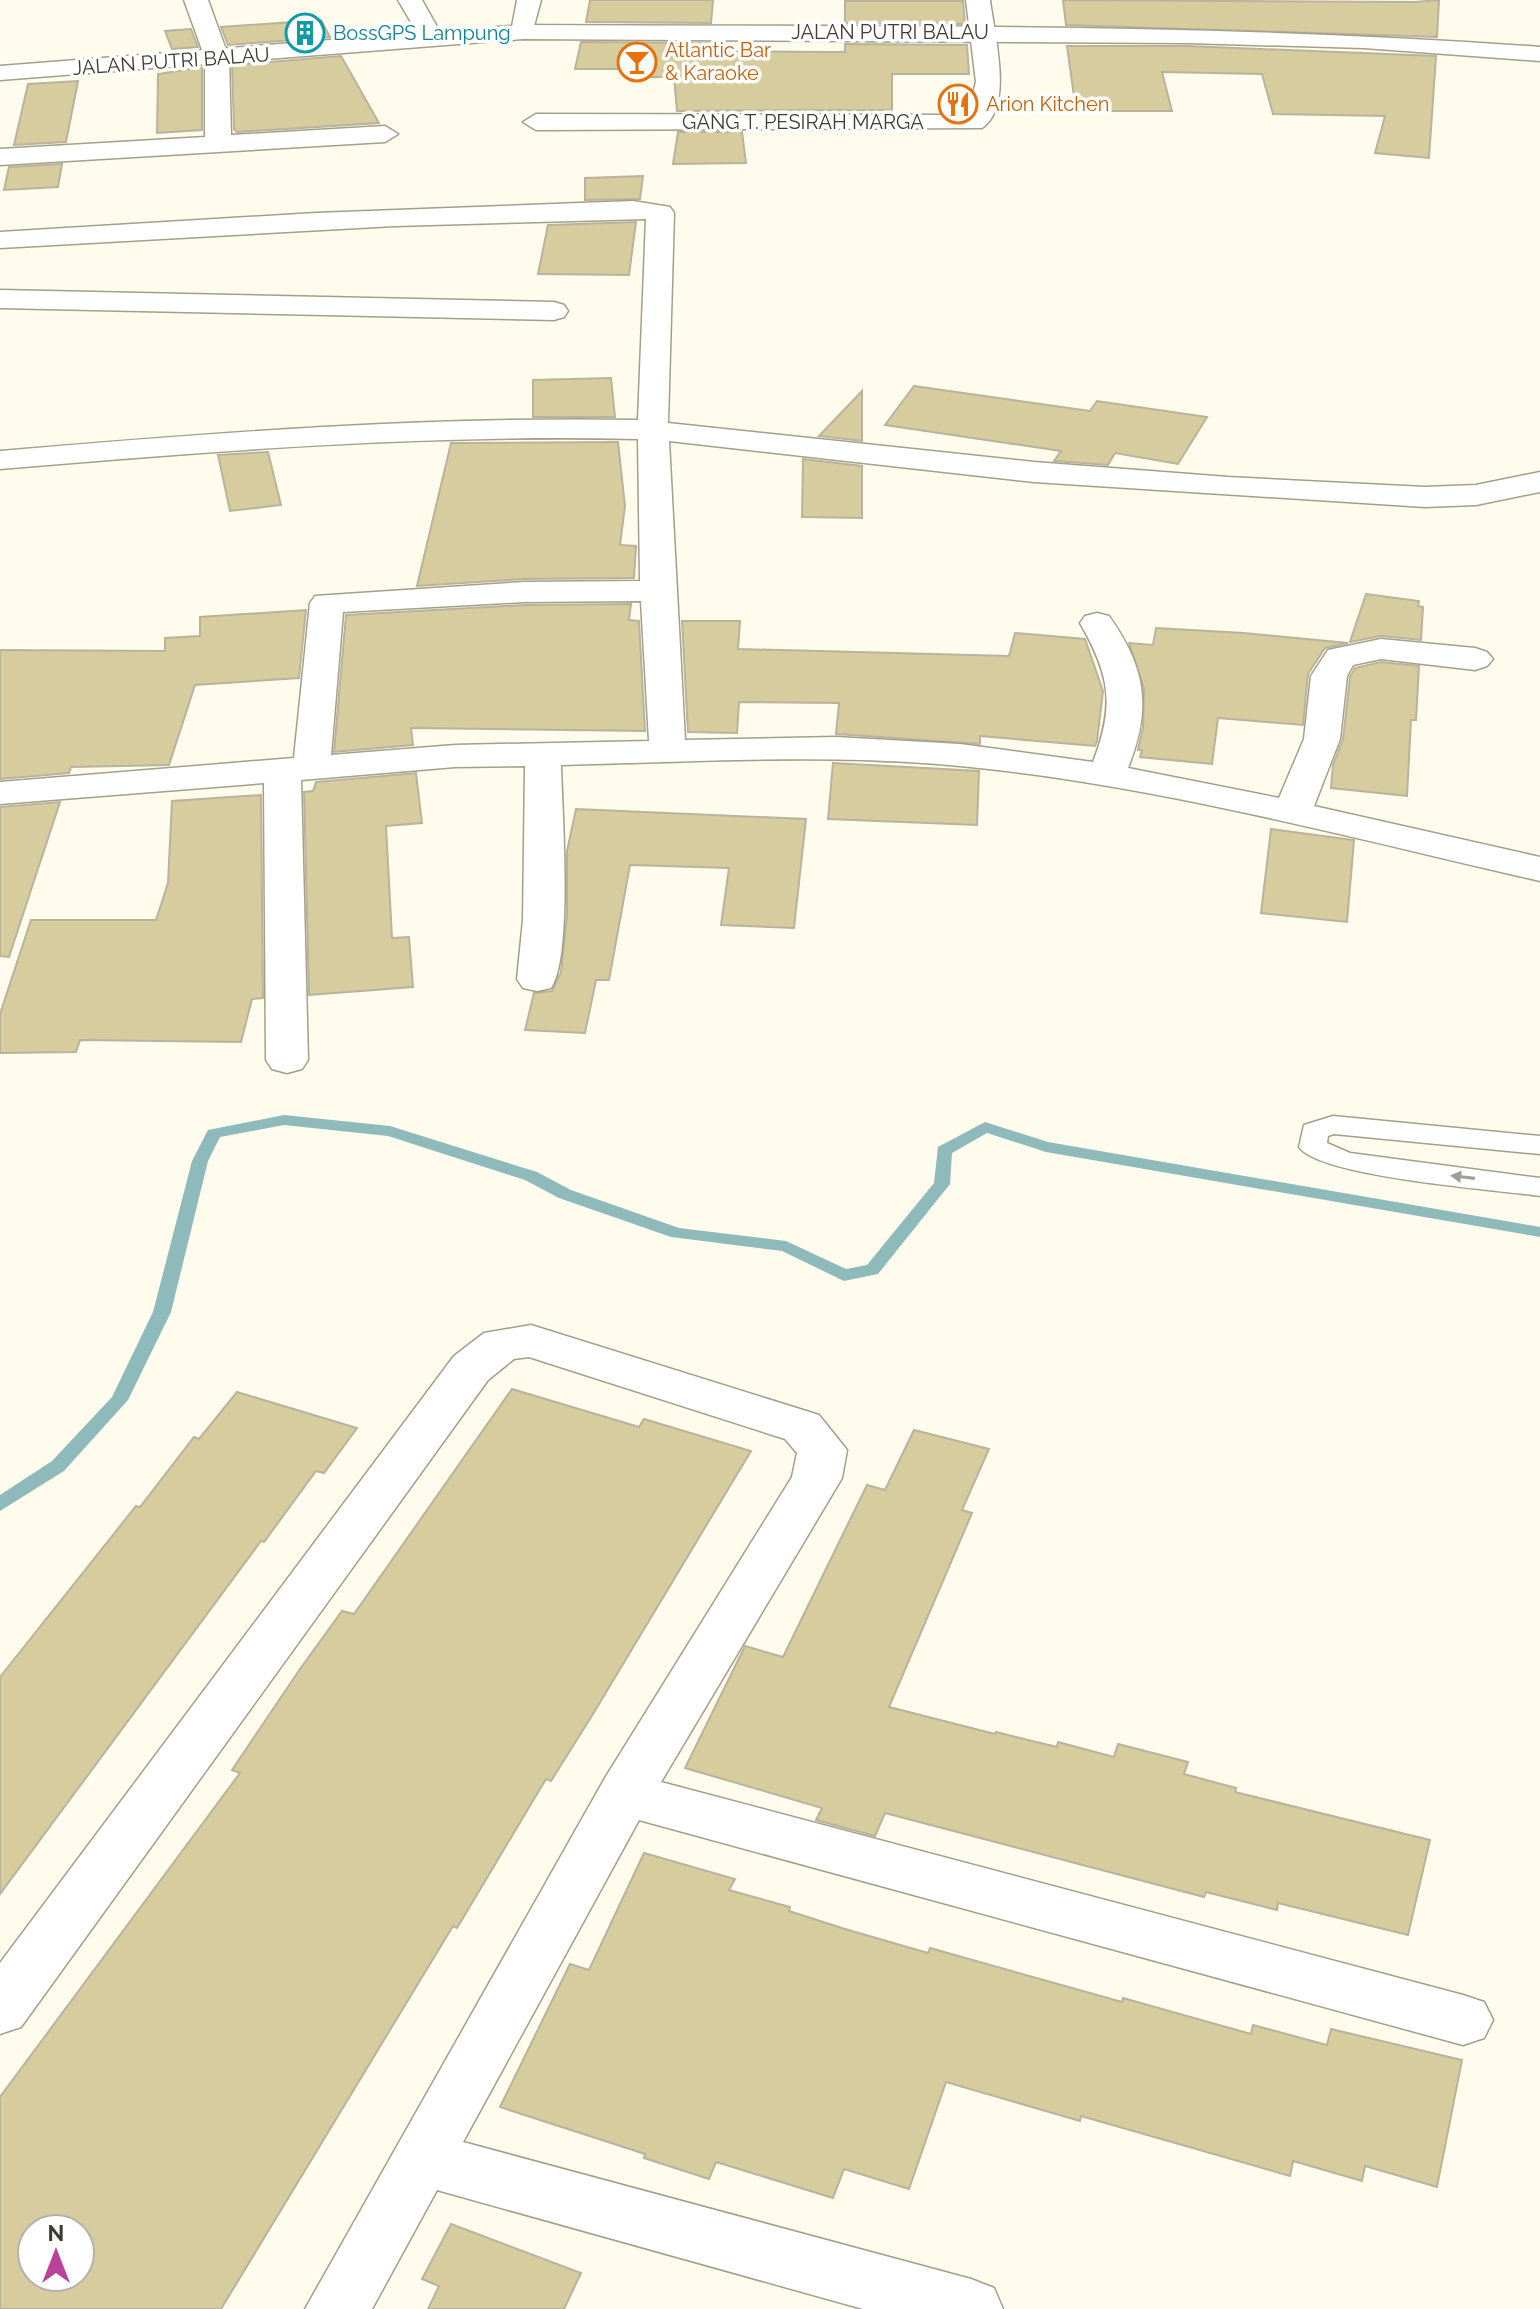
<svg xmlns="http://www.w3.org/2000/svg" width="1540" height="2309" viewBox="0 0 1540 2309" font-family="Raleway,sans-serif">
<rect width="100%" height="100%" fill="#fffcee"/>
<g fill="none" stroke-linecap="round" stroke-linejoin="round">
<polygon fill="#8fbabb" fill-rule="evenodd" points="284,1115 390,1126 537,1172 571,1190 679,1228 786,1241 846,1269 867,1265 934,1183 938,1147 985,1122 1048,1142 1540,1227 1540,1237 1046,1152 987,1133 952,1153 950,1184 878,1274 844,1281 782,1251 671,1237 559,1198 525,1180 388,1136 284,1125 220,1137 208,1161 171,1312 128,1400 64,1471 0,1511 0,1495 52,1461 112,1397 153,1312 192,1161 208,1130"/>
</g>
<g fill="#d7cc9d" stroke="#b8b39d" stroke-width="2" fill-rule="evenodd">
<polygon points="590,0 713,0 711,23 586,22"/>
<polygon points="1063,0 1415,2 1439,0 1437,37 1066,25"/>
<polygon points="845,1 963,1 965,24 845,23"/>
<polygon points="321,20 330,37 228,45 221,27"/>
<polygon points="191,29 198,47 172,49 165,31"/>
<polygon points="581,42 709,43 709,51 828,52 845,52 845,44 967,45 969,74 892,74 892,110 677,111 674,77 625,77 626,69 575,69"/>
<polygon points="1067,46 1188,46 1436,56 1429,158 1375,153 1385,116 1273,114 1262,74 1162,72 1172,111 1076,111"/>
<polygon points="341,56 379,123 237,132 234,129 232,65"/>
<polygon points="202,67 202,130 157,133 158,74"/>
<polygon points="78,81 66,142 14,145 28,84"/>
<polygon points="678,132 742,132 746,163 673,164"/>
<polygon points="62,164 58,187 4,190 9,167"/>
<polygon points="643,176 640,199 585,200 585,178"/>
<polygon points="636,222 629,275 538,274 548,225"/>
<polygon points="611,378 615,417 533,417 533,380"/>
<polygon points="914,386 1090,411 1097,401 1207,417 1178,464 1115,453 1108,465 1054,461 1061,451 885,425"/>
<polygon points="862,391 862,441 819,436"/>
<polygon points="618,442 625,506 620,545 636,546 634,578 524,579 417,586 451,443"/>
<polygon points="268,452 281,505 230,511 218,455"/>
<polygon points="803,459 862,466 862,518 802,517"/>
<polygon points="1366,594 1419,601 1418,606 1423,607 1421,640 1381,636 1350,642"/>
<polygon points="631,604 629,620 639,621 645,731 411,728 413,745 334,752 346,615 524,605"/>
<polygon points="306,610 299,678 195,685 169,765 71,767 69,773 0,779 0,650 165,651 165,638 200,636 200,617"/>
<polygon points="682,621 740,621 738,649 1009,656 1015,633 1085,639 1103,691 1097,741 1095,746 980,736 980,744 836,734 839,703 739,702 737,733 688,732"/>
<polygon points="1156,628 1244,633 1348,643 1325,648 1308,674 1303,725 1218,718 1212,764 1140,757 1142,750 1138,750 1143,727 1144,689 1129,643 1153,645"/>
<polygon points="1381,662 1419,666 1416,720 1411,720 1407,796 1331,788 1333,765 1343,739 1350,677 1355,668"/>
<polygon points="833,763 979,771 977,825 828,819"/>
<polygon points="416,773 422,823 386,826 392,938 409,937 413,987 309,995 304,792 313,791 316,782"/>
<polygon points="261,795 263,998 252,999 241,1042 80,1040 76,1052 0,1053 0,1014 31,920 156,920 168,883 172,801"/>
<polygon points="60,802 9,957 0,956 0,807"/>
<polygon points="576,809 806,819 794,928 721,925 729,868 630,865 609,980 596,980 585,1033 525,1030 534,993 552,991 561,972 567,915 567,851"/>
<polygon points="1271,829 1354,840 1347,922 1261,913"/>
<path d="M 512,1389 L 639,1427 L 644,1419 L 751,1451 L 593,1714 L 551,1781 L 546,1779 L 457,1928 L 453,1926 L 221,2309 L 0,2309 L 0,2097 L 240,1773 L 232,1770 L 300,1669 L 342,1611 L 354,1614 ZM 32,2229 L 80,2229 L 80,2277 L 32,2277 Z"/>
<polygon points="237,1392 357,1428 324,1473 316,1471 264,1542 261,1541 0,1894 0,1677 136,1506 140,1507 194,1437 199,1439"/>
<polygon points="914,1430 989,1449 962,1510 972,1513 889,1707 995,1734 996,1732 1057,1747 1058,1742 1114,1757 1118,1744 1188,1762 1184,1774 1236,1788 1235,1792 1430,1840 1408,1935 1278,1903 1277,1910 1206,1892 1204,1897 885,1813 875,1836 816,1820 822,1808 685,1768 745,1646 783,1657 867,1485 885,1490"/>
<polygon points="644,1853 735,1879 729,1890 790,1907 789,1911 845,1929 928,1953 930,1948 1122,2002 1123,1998 1251,2034 1253,2025 1327,2045 1331,2029 1462,2060 1437,2187 1365,2166 1362,2181 1293,2161 1290,2176 1081,2116 1080,2121 946,2082 909,2189 844,2169 833,2198 716,2162 709,2179 644,2158 645,2154 500,2107 570,1964 589,1970"/>
<polygon points="451,2224 581,2273 564,2309 428,2309 439,2286 422,2279"/>
</g>
<g fill="none" stroke-linecap="round" stroke-linejoin="round">
<g stroke="#a49f89" stroke-width="3">
<path id="service" d="M 1333,1116 L 1540,1136 L 1540,1154 L 1334,1134 L 1328,1136 L 1327,1143 L 1350,1153 L 1540,1178 L 1540,1196 C 1498,1190 1319,1177 1299,1147 L 1304,1125 Z"/>
</g>
<g stroke="#a49f89" stroke-width="3">
<g id="minor">
<polygon points="184,0 208,0 229,58 231,135 385,126 398,134 385,142 0,165 0,149 205,137 205,58"/>
<polygon points="398,0 422,0 444,39 440,44 424,44"/>
<polygon points="517,0 541,0 531,37 523,39 511,32"/>
<path d="M 966,0 L 990,0 C 994,33 1014,107 982,128 L 536,130 L 523,122 L 536,114 L 967,115 L 976,82 Z"/>
<path d="M 633,201 L 670,207 L 674,213 L 668,423 L 1034,462 L 1228,477 L 1425,487 L 1476,485 L 1540,472 L 1540,492 L 1476,505 L 1425,507 L 1034,482 L 669,441 L 685,740 L 836,737 L 960,744 L 1093,762 C 1115,705 1110,675 1080,623 L 1085,616 L 1097,613 L 1109,616 C 1146,668 1152,708 1128,768 L 1279,798 L 1304,739 L 1311,676 L 1328,650 L 1381,639 L 1475,648 L 1487,652 L 1493,659 L 1487,666 L 1475,670 L 1381,659 L 1353,665 L 1347,676 L 1340,739 L 1314,806 L 1540,857 L 1540,881 C 1348,837 1156,785 960,766 C 828,753 694,762 561,765 C 562,809 573,957 551,988 L 537,991 L 523,988 L 517,979 L 523,920 L 525,766 L 455,767 L 301,780 L 308,1060 L 302,1069 L 287,1073 L 272,1069 L 266,1060 L 264,783 L 0,804 L 0,782 L 294,758 L 310,603 L 315,596 L 524,582 L 640,581 L 638,439 C 425,434 212,451 0,469 L 0,451 C 212,433 425,416 638,420 L 646,219 L 395,226 L 0,248 L 0,232 L 316,213 ZM 641,601 L 649,741 L 455,745 L 331,755 L 343,612 L 524,602 Z"/>
<polygon points="0,290 554,302 564,305 568,311 564,317 554,320 0,308"/>
<polygon points="531,1325 819,1415 847,1450 842,1478 661,1782 1463,1995 1484,2002 1493,2020 1484,2038 1463,2045 639,1820 463,2142 971,2279 994,2288 1003,2309 863,2309 437,2190 372,2309 305,2309 605,1778 792,1477 797,1453 785,1439 529,1357 514,1359 488,1380 21,2027 0,2034 0,1963 454,1356 484,1333"/>
</g>
</g>
<g stroke="#a49f89" stroke-width="3">
<path id="secondary" d="M 523,25 C 862,27 1202,22 1540,47 L 1540,61 L 1364,48 L 1188,43 L 523,39 L 0,80 L 0,66 Z"/>
</g>
<use href="#service" fill="#fff" fill-rule="evenodd"/>
<use href="#minor" fill="#fff" fill-rule="evenodd"/>
<use href="#secondary" fill="#fff" fill-rule="evenodd"/>
</g>
<defs><path id="oneway-solid" d="M-6-.8H1V-3.2L6.5 0L1 3.2V.8H-6Z" transform="scale(2)"/></defs>
<use fill="#9e9e98" href="#oneway-solid" transform="translate(1463 1177) rotate(-173)"/>
<defs>
<g id="building-ring" transform="scale(2)"><circle r="9.5" fill="#fff" stroke="#0f9aa8" stroke-width="1.5"/><path d="M-4-6H4V6H1V3H-1V6H-4ZM-2.5-4.3h1.7v1.8h-1.7ZM.8-4.3h1.7v1.8H.8ZM-2.5-1h1.7V.8h-1.7ZM.8-1h1.7V.8H.8Z" fill="#0f9aa8"/></g>
<g id="bar-ring" transform="scale(2)"><circle r="9.5" fill="#fff" stroke="#e8710a" stroke-width="1.5"/><path d="M-6-5H6L.8 .8V4.5H3.5V6h-7V4.5H-.8V.8Z" fill="#e8710a"/></g>
<g id="restaurant-ring" transform="scale(2)"><circle r="9.5" fill="#fff" stroke="#e8710a" stroke-width="1.5"/><path d="M-5-6h1v4h1v-4h1v4h1v-4h1v5L-1.5 .5V6h-2V.5L-5-1ZM5-6V6H3V1.5H1.5Q1.5-4 5-6Z" fill="#e8710a"/></g>
</defs>
<g fill-rule="evenodd">
<use href="#building-ring" x="305" y="33"/>
<use href="#bar-ring" x="637" y="62"/>
<use href="#restaurant-ring" x="958" y="104"/>
</g>
<g text-anchor="middle" dominant-baseline="central" stroke-width="7" stroke-linejoin="round" paint-order="stroke">
<g font-size="20" fill="#3e3c32" stroke="#fff">
<text x="890" y="32">JALAN PUTRI BALAU</text>
<text transform="translate(171 61) rotate(-4)">JALAN PUTRI BALAU</text>
<text x="803" y="122">GANG T. PESIRAH MARGA</text>
</g>
<g font-size="20" fill="#0d838f" stroke="#fff" text-anchor="start">
<text x="333" y="33">BossGPS Lampung</text>
</g>
<g font-size="20" fill="#c56008" stroke="#fff" text-anchor="start">
<text x="665" y="50">Atlantic Bar<tspan x="665" dy="23">&amp; Karaoke</tspan></text>
<text x="986" y="104">Arion Kitchen</text>
</g>
</g>
<g transform="translate(56 2253)"><circle r="38" fill="#ffffff" stroke="#b2b1ad" stroke-width="2"/>
<path d="M0-6L14 30L0 20L-14 30Z" fill="#b9439a"/>
<text y="-12" font-size="22" font-weight="bold" text-anchor="middle" fill="#3e3c32">N</text>
</g>
</svg>
